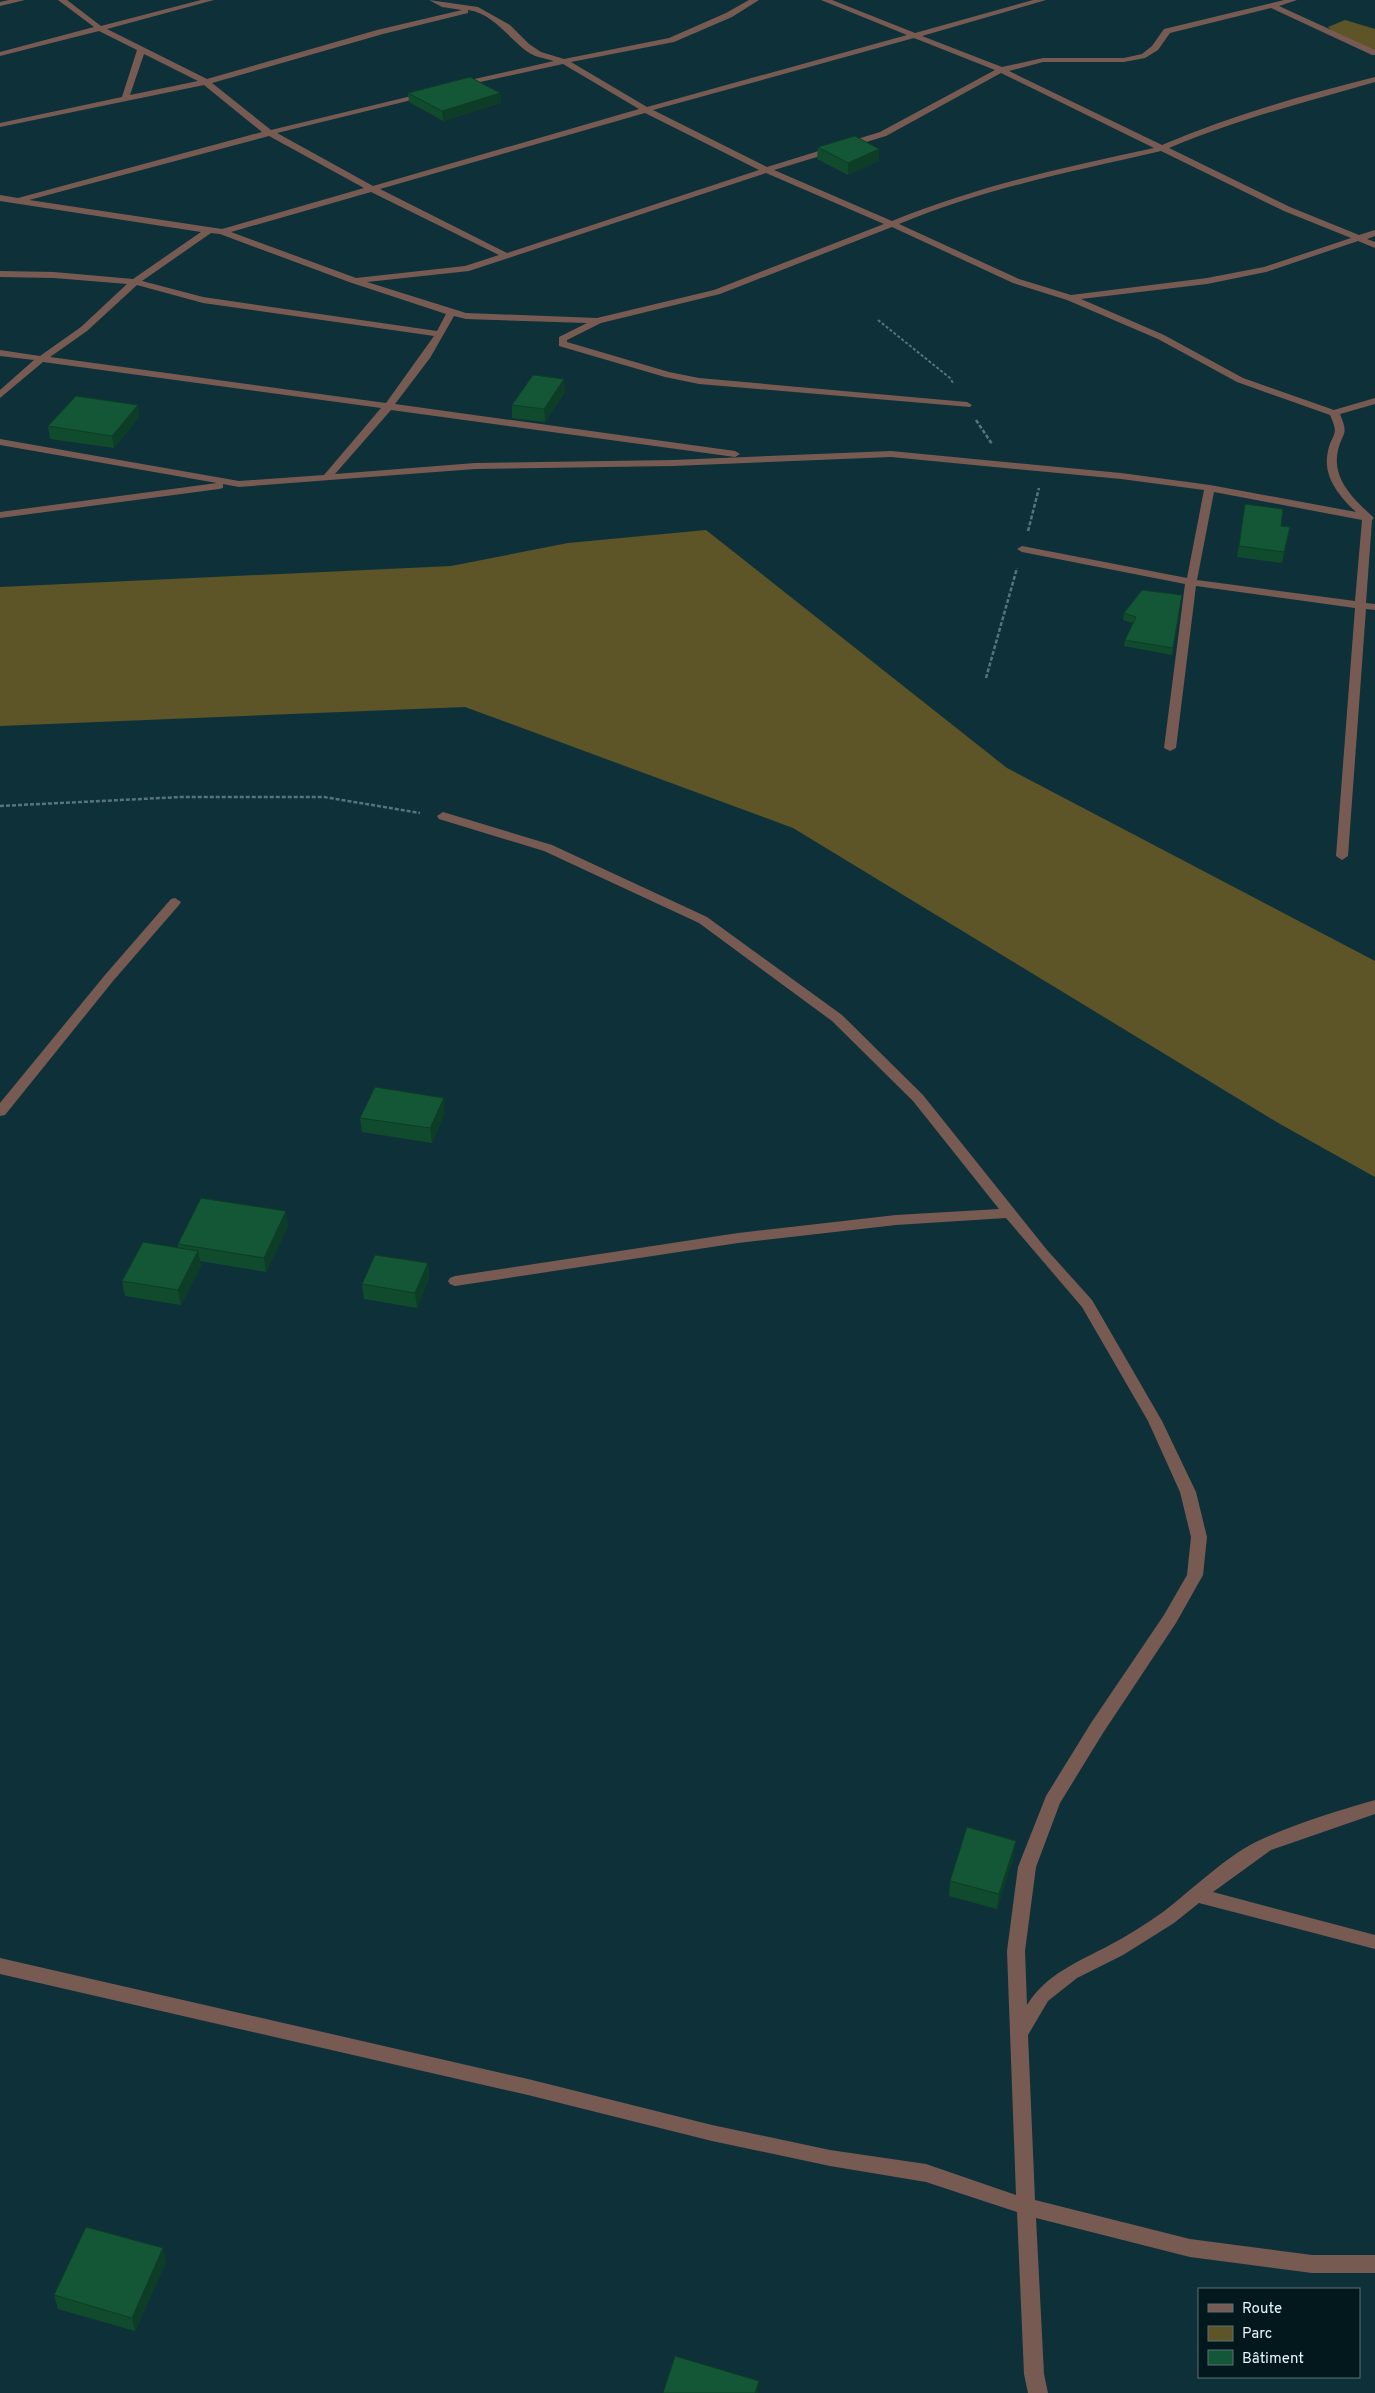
<svg xmlns="http://www.w3.org/2000/svg" width="1375" height="2393" viewBox="0 0 1375 2393" font-family="Overpass,sans-serif">
<rect width="100%" height="100%" fill="#0e3139"/>
<g fill="#5d5428">
<polygon points="1345,20 1375,29 1375,51 1335,34 1328,27"/>
<polygon points="706,530 1007,768 1375,961 1375,1177 1280,1124 793,828 465,707 0,726 0,587 451,566 568,543"/>
</g>
<g fill="none" stroke-linecap="round" stroke-linejoin="round">
<polyline stroke="#57747c" stroke-width="2" stroke-dasharray="3 2" stroke-linecap="butt" points="878,320 950,378 953,383"/>
<g stroke="#57747c" stroke-width="2.5" stroke-dasharray="4 2" stroke-linecap="butt">
<polyline points="976,420 992,444"/>
<polyline points="1028,531 1039,488"/>
<polyline points="986,678 1017,568"/>
<polyline points="0,806 181,797 324,797 420,813"/>
</g>
<g fill="#775b53" fill-rule="evenodd">
<polygon points="9,0 25,0 0,6 0,2"/>
<path d="M 58,0 L 67,0 L 101,26 L 201,0 L 214,0 L 107,29 L 207,79 L 377,30 L 462,10 L 442,7 L 429,0 L 478,7 L 510,25 L 529,44 L 541,52 L 564,59 L 669,38 L 726,13 L 749,0 L 759,0 L 732,17 L 674,42 L 571,62 L 647,107 L 907,35 L 821,0 L 832,0 L 915,33 L 1033,0 L 1046,0 L 922,36 L 1002,67 L 1043,58 L 1124,58 L 1142,54 L 1152,46 L 1164,29 L 1284,0 L 1297,0 L 1279,6 L 1375,50 L 1375,55 L 1372,55 L 1271,8 L 1170,33 L 1158,50 L 1145,58 L 1124,62 L 1043,62 L 1009,71 L 1162,145 C 1230,116 1303,95 1375,77 L 1375,82 C 1305,102 1235,120 1169,148 L 1290,207 L 1359,235 L 1375,230 L 1375,236 L 1367,239 L 1375,242 L 1375,248 L 1358,241 L 1266,272 L 1207,284 L 1081,299 L 1164,335 L 1243,378 L 1334,410 L 1375,398 L 1375,404 L 1340,414 C 1349,436 1343,431 1338,450 C 1331,480 1356,501 1374,518 L 1372,520 L 1366,603 L 1375,604 L 1375,610 L 1366,609 L 1348,856 L 1342,860 L 1336,856 L 1355,608 L 1196,586 L 1176,748 L 1170,751 L 1164,748 L 1185,584 L 1022,552 L 1017,549 L 1022,546 L 1187,578 L 1204,490 L 1121,479 L 891,457 L 673,466 L 475,469 L 239,487 L 223,484 L 223,488 L 219,489 L 0,518 L 0,512 L 217,483 L 0,445 L 0,439 L 239,481 L 324,475 L 381,408 L 43,362 L 0,398 L 0,390 L 34,360 L 0,356 L 0,350 L 40,356 L 81,327 L 127,284 L 54,278 L 0,277 L 0,271 L 54,272 L 133,279 L 201,232 L 0,201 L 0,195 L 18,198 L 262,132 L 204,85 L 0,127 L 0,123 L 122,97 L 137,50 L 99,31 L 0,56 L 0,52 L 94,27 ZM 468,10 C 497,14 512,45 535,56 C 541,58 548,59 554,61 L 457,83 L 457,87 L 563,64 L 639,109 L 373,186 L 277,133 L 428,96 L 428,92 L 271,130 L 212,83 L 383,34 L 468,13 ZM 914,38 L 995,70 L 880,132 L 767,167 L 653,110 ZM 144,54 L 198,81 L 130,95 ZM 1001,73 L 1154,148 C 1065,167 977,186 892,221 L 774,170 L 886,136 ZM 645,113 L 759,170 L 507,253 L 380,189 ZM 269,136 L 364,188 L 222,229 L 29,200 ZM 1161,151 L 1284,211 L 1351,238 L 1264,267 L 1207,278 L 1071,295 L 1019,279 L 899,224 C 986,188 1070,172 1161,151 ZM 766,173 L 884,224 L 714,290 L 597,318 L 466,313 L 367,282 L 469,271 ZM 371,192 L 499,255 L 465,266 L 356,278 L 231,232 ZM 892,227 L 1013,283 L 1067,300 L 1158,339 L 1237,382 L 1330,415 C 1340,437 1332,432 1328,451 C 1322,476 1339,496 1356,512 L 1210,485 L 1121,473 L 891,451 L 673,460 L 475,463 L 335,474 L 391,410 L 735,457 L 740,454 L 735,451 L 395,404 L 430,358 L 454,316 L 466,319 L 587,323 L 559,337 L 559,346 L 665,377 L 699,384 L 970,407 L 972,405 L 967,402 L 699,378 L 669,372 L 567,342 L 567,340 L 601,323 L 720,294 ZM 211,233 L 220,234 L 349,282 L 446,314 L 437,331 L 203,297 L 142,281 ZM 137,285 L 203,303 L 434,336 L 386,403 L 50,357 L 87,331 ZM 1214,492 L 1362,520 L 1355,601 L 1197,580 Z"/>
<path d="M 443,812 L 552,845 L 707,917 L 842,1015 L 923,1095 L 1047,1250 L 1092,1300 L 1162,1421 L 1196,1492 L 1207,1537 L 1203,1575 L 1176,1623 L 1103,1733 L 1060,1803 L 1036,1867 L 1025,1951 L 1027,2005 C 1046,1974 1078,1962 1108,1946 C 1127,1936 1146,1924 1163,1912 C 1192,1890 1227,1855 1260,1840 C 1297,1823 1337,1811 1375,1800 L 1375,1814 L 1271,1850 L 1213,1892 L 1375,1935 L 1375,1949 L 1199,1903 L 1174,1923 L 1123,1955 L 1077,1978 L 1048,2001 L 1028,2035 L 1035,2200 L 1190,2239 L 1312,2255 L 1375,2255 L 1375,2273 L 1312,2273 L 1190,2257 L 1036,2218 L 1044,2374 L 1048,2393 L 1028,2393 L 1024,2374 L 1017,2212 L 926,2182 L 830,2166 L 712,2141 L 528,2095 L 0,1974 L 0,1958 L 528,2079 L 712,2125 L 830,2150 L 926,2164 L 1016,2195 L 1007,1951 L 1018,1867 L 1046,1796 L 1091,1723 L 1164,1615 L 1187,1575 L 1191,1537 L 1180,1492 L 1148,1421 L 1082,1307 L 1006,1218 L 896,1225 L 738,1243 L 455,1286 L 450,1284 L 448,1281 L 450,1278 L 455,1276 L 738,1233 L 896,1215 L 999,1209 L 913,1101 L 832,1021 L 699,923 L 544,851 L 439,819 L 437,816 Z"/>
<polygon points="175,898 181,902 179,905 113,981 5,1115 0,1116 0,1103 105,975 171,899"/>
</g>
</g>
<g fill="#104b2e">
<polygon points="408,93 500,93 501,103 443,121 409,102"/>
<polygon points="818,147 879,149 879,161 848,175 817,159"/>
<polygon points="565,392 545,422 512,418 512,405"/>
<polygon points="138,405 139,417 114,448 50,439 48,426"/>
<polygon points="1245,504 1281,526 1290,527 1288,538 1282,563 1237,557"/>
<polygon points="1182,595 1172,655 1124,646 1125,640 1133,623 1123,620 1124,613"/>
<polygon points="445,1112 432,1143 362,1132 360,1118"/>
<polygon points="288,1226 266,1272 200,1261 201,1266 181,1305 125,1296 122,1281 178,1248 178,1244"/>
<polygon points="428,1263 429,1278 417,1308 364,1299 362,1284"/>
<polygon points="1014,1855 997,1909 949,1896 950,1881"/>
<polygon points="166,2262 135,2331 58,2309 54,2295"/>
</g>
<g fill="#0d3d26">
<polygon points="500,93 501,103 443,121 442,111"/>
<polygon points="879,149 879,161 848,175 848,163"/>
<polygon points="564,379 565,392 545,422 544,409"/>
<polygon points="138,405 139,417 114,448 112,436"/>
<polygon points="1290,527 1288,538 1282,563 1284,552"/>
<polygon points="444,1098 445,1112 432,1143 430,1128"/>
<polygon points="286,1211 288,1226 266,1272 264,1258"/>
<polygon points="198,1251 201,1266 181,1305 178,1290"/>
<polygon points="428,1263 429,1278 417,1308 415,1293"/>
<polygon points="1016,1841 1014,1855 997,1909 999,1894"/>
<polygon points="163,2248 166,2262 135,2331 132,2318"/>
<polygon points="759,2381 758,2393 755,2393"/>
</g>
<g fill="#135736" stroke="#0d3d26">
<polygon points="470,77 500,93 442,111 408,93"/>
<polygon points="855,136 879,149 848,163 818,147"/>
<polygon points="533,375 564,379 544,409 512,405"/>
<polygon points="76,396 138,405 112,436 48,426"/>
<polygon points="1245,504 1283,509 1281,526 1290,527 1284,552 1239,546"/>
<polygon points="1142,590 1182,595 1173,648 1125,640 1136,617 1124,613"/>
<polygon points="375,1087 444,1098 430,1128 360,1118"/>
<polygon points="201,1198 286,1211 264,1258 178,1244"/>
<polygon points="143,1242 198,1251 178,1290 122,1281"/>
<polygon points="375,1255 428,1263 415,1293 362,1284"/>
<polygon points="967,1827 1016,1841 999,1894 950,1881"/>
<polygon points="86,2227 163,2248 132,2318 54,2295"/>
<polygon points="675,2356 759,2381 755,2393 663,2393"/>
</g>
<rect x="1198" y="2288" width="162" height="90" fill="#02181d" stroke="#5c7176"/>
<rect x="1208" y="2304" width="25" height="8" fill="#775b53" stroke="#5c7176"/>
<text x="1242" y="2313" font-size="15" fill="#e4f6fc">Route</text>
<rect x="1208" y="2326" width="25" height="15" fill="#5d5428" stroke="#5c7176"/>
<text x="1242" y="2338" font-size="15" fill="#e4f6fc">Parc</text>
<rect x="1208" y="2350" width="25" height="15" fill="#135736" stroke="#5c7176"/>
<text x="1242" y="2363" font-size="15" fill="#e4f6fc">Bâtiment</text>
</svg>
